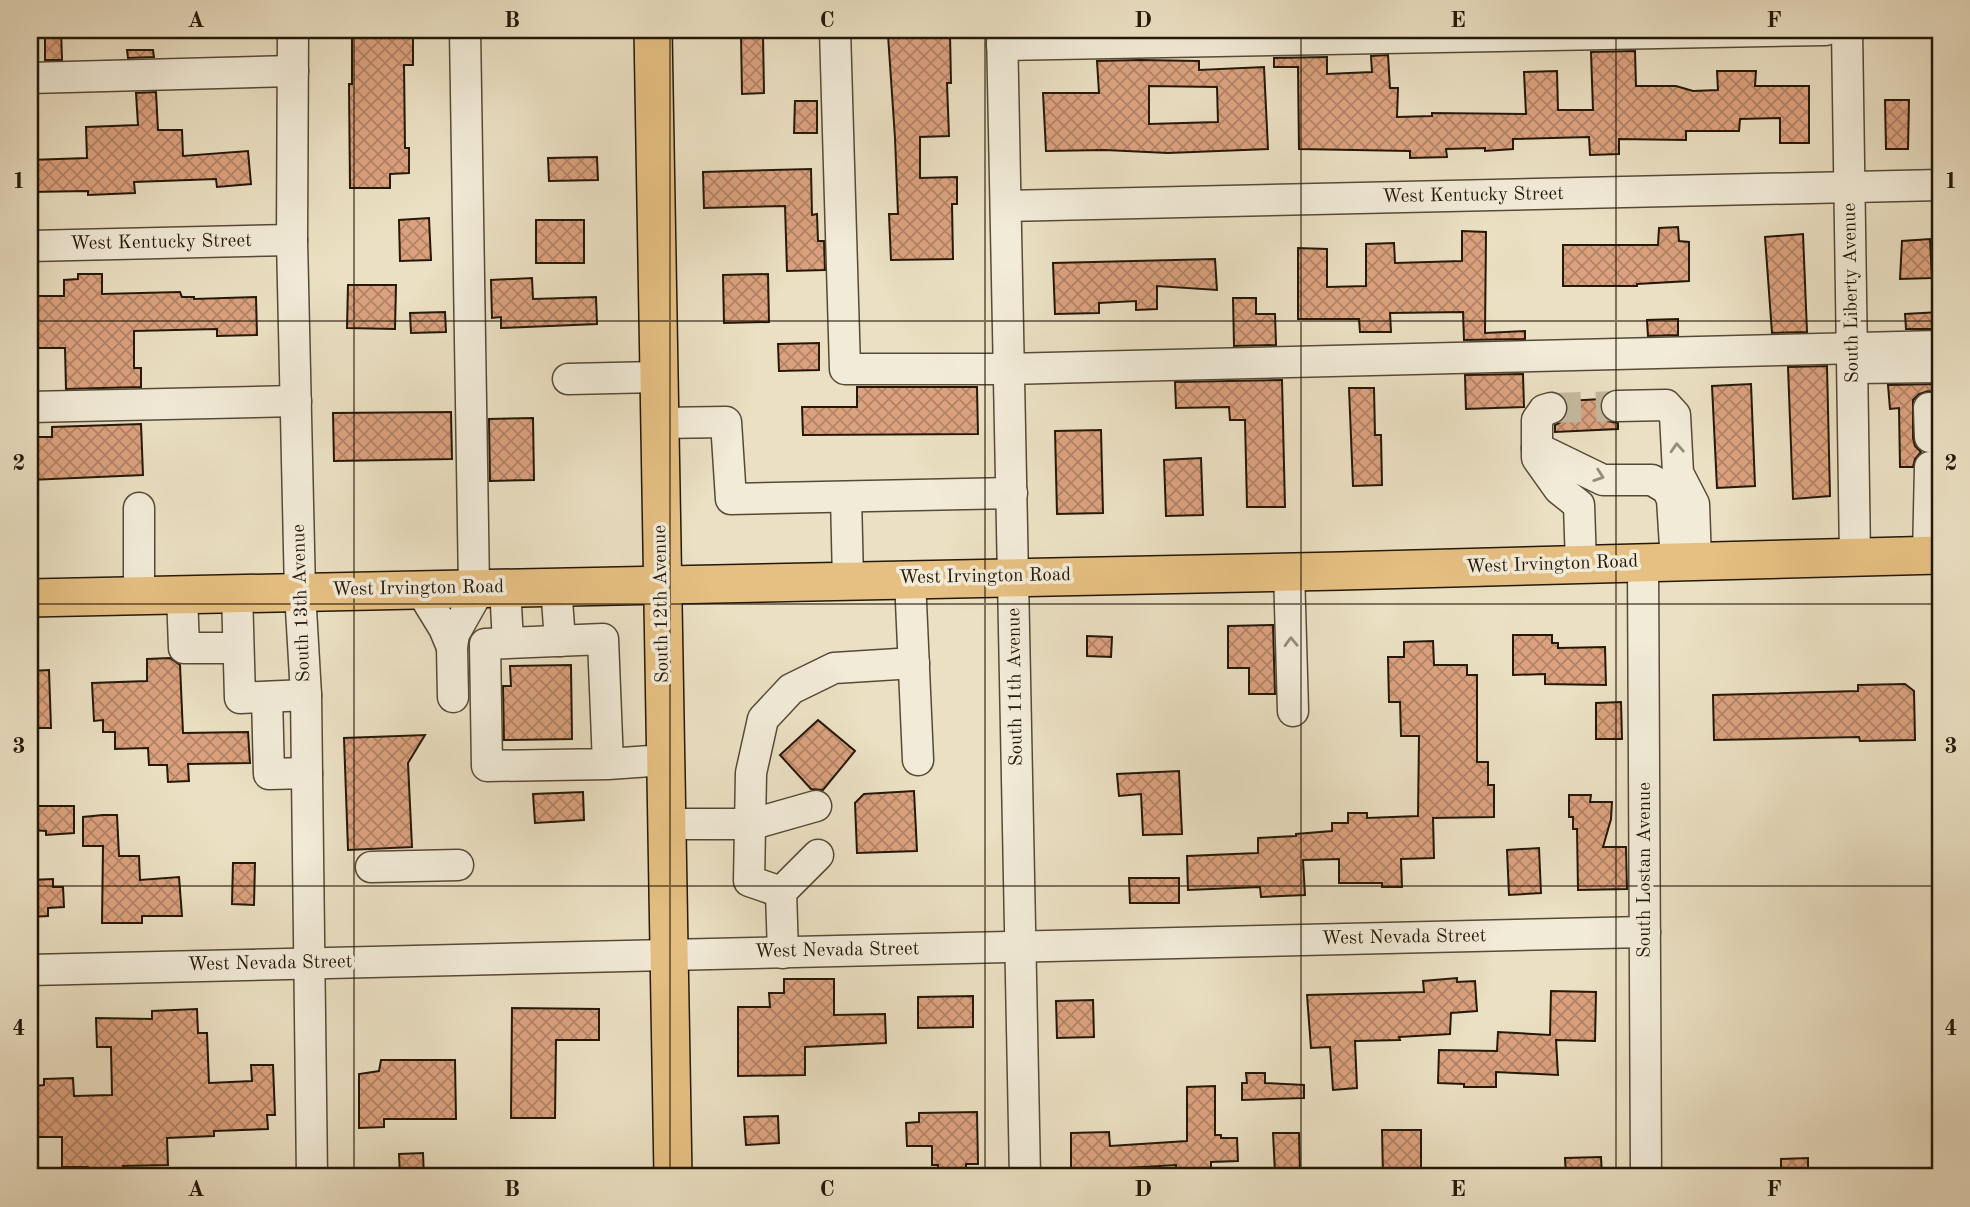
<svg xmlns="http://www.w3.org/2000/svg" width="1970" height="1207" viewBox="0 0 1970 1207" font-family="'Old Standard TT',serif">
<defs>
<pattern id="building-cross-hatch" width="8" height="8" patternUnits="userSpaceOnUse" patternTransform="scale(1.75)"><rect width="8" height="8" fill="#dca27f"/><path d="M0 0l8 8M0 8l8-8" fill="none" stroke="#b28366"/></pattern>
</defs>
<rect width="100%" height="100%" fill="#ebe0c3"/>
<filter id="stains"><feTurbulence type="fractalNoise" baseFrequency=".00286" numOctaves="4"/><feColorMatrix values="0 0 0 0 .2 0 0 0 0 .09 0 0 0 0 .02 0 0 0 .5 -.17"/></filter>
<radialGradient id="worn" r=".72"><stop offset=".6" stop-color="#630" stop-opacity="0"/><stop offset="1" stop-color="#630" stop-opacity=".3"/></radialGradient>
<g fill="url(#building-cross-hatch)" stroke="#241807" stroke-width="2" fill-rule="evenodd">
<polygon points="45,30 61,30 62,60 45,60"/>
<polygon points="352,30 375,30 375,32 413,32 413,65 404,65 405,148 409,148 409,173 390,174 390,188 350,188 349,84 352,84"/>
<polygon points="950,34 951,83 947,83 949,136 920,137 920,178 957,177 957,204 952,204 953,259 891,260 889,214 898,214 895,138 888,35"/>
<polygon points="741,35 763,35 764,93 742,94"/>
<polygon points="127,50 153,50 154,57 128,58"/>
<polygon points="1635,51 1636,86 1676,86 1693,91 1718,90 1717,71 1756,71 1755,86 1809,86 1809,143 1780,143 1780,118 1740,119 1739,131 1686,131 1686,140 1619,139 1619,154 1590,155 1589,137 1513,139 1513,149 1485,151 1485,148 1446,149 1447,157 1410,158 1410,151 1299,149 1298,67 1274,67 1274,58 1327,57 1327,74 1372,72 1371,56 1388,55 1390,88 1398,88 1397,117 1432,116 1432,113 1526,114 1524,72 1557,71 1558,110 1593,110 1591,52"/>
<path d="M 1140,60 L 1199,61 L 1199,70 L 1264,67 L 1268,149 L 1168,153 L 1105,150 L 1046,151 L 1043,93 L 1099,93 L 1097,61 ZM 1149,86 L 1217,87 L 1218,122 L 1149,124 Z"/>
<polygon points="156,92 158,130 182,130 183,156 248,151 251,184 217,187 216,179 134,182 135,193 88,195 88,191 30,192 30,160 87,158 86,127 138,125 136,93"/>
<polygon points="1885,100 1909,100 1908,149 1886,149"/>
<polygon points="795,101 817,101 817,133 794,133"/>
<polygon points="597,157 598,180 549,181 548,158"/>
<polygon points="811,169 812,215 817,214 818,241 824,241 825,270 787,271 785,206 704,208 703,172"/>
<polygon points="429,218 431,260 400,261 399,220"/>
<rect x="536" y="220" width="48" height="43"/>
<polygon points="1678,227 1679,241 1689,242 1689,281 1637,284 1637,286 1563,286 1563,245 1658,245 1659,228"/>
<polygon points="1462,231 1486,232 1485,333 1525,331 1525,339 1464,340 1463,312 1390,313 1391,332 1360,332 1359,319 1298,319 1298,248 1327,249 1327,287 1366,286 1366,244 1394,243 1395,263 1462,261"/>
<polygon points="1803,234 1807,332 1772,333 1765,237"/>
<polygon points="1930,239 1932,278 1900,279 1902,241"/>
<polygon points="1215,259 1217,290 1157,286 1157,309 1136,310 1136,301 1099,303 1099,313 1055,314 1053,263"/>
<polygon points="78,274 102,274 102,294 180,292 182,297 194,297 194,299 256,297 257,335 217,336 217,329 134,331 134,368 141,368 141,387 66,389 65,348 30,348 30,296 64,296 64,280 78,279"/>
<polygon points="768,274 769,322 724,323 723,275"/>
<polygon points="532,278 533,299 596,297 597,324 501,328 501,317 492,318 491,280"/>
<polygon points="348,285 396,285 395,329 347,328"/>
<polygon points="1233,298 1256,298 1256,314 1275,314 1276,345 1234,346"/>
<polygon points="445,312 446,332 411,333 410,313"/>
<polygon points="1940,312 1940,329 1906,329 1905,314"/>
<polygon points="1678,319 1678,335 1648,336 1647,320"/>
<polygon points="819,343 819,370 779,371 778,344"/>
<polygon points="1827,366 1830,496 1793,499 1788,367"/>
<polygon points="1523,374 1524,407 1466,409 1465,375"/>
<polygon points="1282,380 1285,507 1247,507 1245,420 1230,420 1229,407 1176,408 1175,382"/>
<polygon points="1751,384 1755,486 1717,488 1712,386"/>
<polygon points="1940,384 1940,395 1928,391 1919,394 1913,400 1913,438 1915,446 1921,452 1915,459 1913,467 1900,467 1899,408 1890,409 1888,385"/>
<polygon points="857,387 977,387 978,434 803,435 802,407 857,407"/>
<polygon points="1349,388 1374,388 1375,435 1381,435 1382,485 1353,486"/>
<polygon points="1601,399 1600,407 1602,414 1608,421 1618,423 1618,429 1555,432 1555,425 1563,421 1568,413 1567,401"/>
<polygon points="451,412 452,459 334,461 333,413"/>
<polygon points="533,418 534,480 490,481 489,419"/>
<polygon points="141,424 143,475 30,480 30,437 52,437 52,427"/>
<polygon points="1101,430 1103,513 1057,514 1055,431"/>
<polygon points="1201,458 1203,515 1166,516 1164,460"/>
<polygon points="1273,625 1275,694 1249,694 1249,668 1228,668 1228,626"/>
<polygon points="1513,635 1552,635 1552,643 1558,643 1558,648 1605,647 1606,685 1545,684 1545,674 1513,675"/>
<polygon points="1087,636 1112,637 1111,657 1087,656"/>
<polygon points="1433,641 1434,665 1467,665 1467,675 1477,675 1477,762 1488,762 1488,785 1494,785 1494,817 1433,818 1434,858 1401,859 1402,887 1382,887 1382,883 1339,883 1339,859 1303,860 1305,895 1261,897 1260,887 1188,890 1187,856 1258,853 1258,838 1296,836 1296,834 1332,831 1332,823 1348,823 1348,813 1367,813 1367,818 1418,816 1419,736 1401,736 1400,702 1389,702 1388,657 1404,657 1404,642"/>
<polygon points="170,658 180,665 183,733 248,732 250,763 188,764 189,781 168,782 167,765 149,765 148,748 115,749 115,732 103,732 103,720 94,721 92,683 147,681 147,659"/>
<polygon points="571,665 572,739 504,740 503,686 511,686 510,666"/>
<polygon points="49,670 51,728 30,728 30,671"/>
<polygon points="1905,684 1914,691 1915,740 1860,741 1859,737 1714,740 1713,695 1858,691 1858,685"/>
<polygon points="1621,702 1622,739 1596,739 1596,703"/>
<polygon points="818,720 855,751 823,790 811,789 780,755"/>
<polygon points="425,735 408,763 412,847 348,850 344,738"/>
<polygon points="1179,771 1182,834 1143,835 1141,794 1119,796 1117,774"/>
<polygon points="914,791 917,851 857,853 855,803 864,794"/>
<polygon points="583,792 584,820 535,823 533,794"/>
<polygon points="1569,795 1591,795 1590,802 1612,802 1611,819 1603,847 1626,847 1627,889 1578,890 1577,829 1573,829 1573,817 1569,817"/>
<polygon points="33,806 74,806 74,833 46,835 46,831 32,830"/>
<polygon points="103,815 117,815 119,856 139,856 140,880 179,877 182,916 142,916 142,923 102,923 103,846 83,846 83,817"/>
<polygon points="1539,848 1541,893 1509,895 1507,850"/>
<polygon points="233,863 255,863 254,905 232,904"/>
<polygon points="1129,878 1179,878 1179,903 1130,903"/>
<polygon points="53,879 53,887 63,887 64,907 48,908 48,916 30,917 30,880"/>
<polygon points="1457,978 1457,982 1475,981 1477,1011 1451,1013 1450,1034 1399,1037 1400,1040 1355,1041 1357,1088 1333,1090 1330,1047 1311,1048 1307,995 1424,992 1423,981"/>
<polygon points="784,979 834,979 834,1015 885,1014 886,1043 805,1047 805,1075 738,1076 738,1007 770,1007 769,993 784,993"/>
<polygon points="1551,991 1596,992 1595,1041 1556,1040 1558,1075 1496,1072 1496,1087 1464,1087 1464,1084 1438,1083 1439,1050 1497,1051 1498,1032 1550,1035"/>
<polygon points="973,996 973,1027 918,1028 918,997"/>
<polygon points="1093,1000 1094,1037 1057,1038 1056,1001"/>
<polygon points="512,1008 599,1009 599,1040 556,1040 555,1118 511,1118"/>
<polygon points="197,1009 198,1033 207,1033 209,1083 252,1081 251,1065 273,1065 275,1115 267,1115 268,1129 214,1131 214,1136 167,1138 168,1165 123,1166 123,1174 89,1174 88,1167 62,1167 62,1137 37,1137 36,1086 44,1085 44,1079 73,1078 74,1096 112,1095 111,1047 97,1047 96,1018 152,1019 152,1011"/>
<polygon points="381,1060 455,1060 456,1119 384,1119 384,1127 359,1128 359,1074 379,1071"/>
<polygon points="1246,1073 1265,1073 1265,1083 1304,1085 1304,1098 1242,1100 1242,1083 1247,1083"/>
<polygon points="1215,1086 1215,1135 1221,1135 1221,1138 1237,1138 1238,1161 1211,1162 1211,1177 1180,1177 1180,1173 1176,1173 1176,1165 1110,1169 1110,1173 1071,1174 1071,1133 1109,1132 1110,1146 1187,1141 1187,1087"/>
<polygon points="977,1112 978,1164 966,1164 966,1177 938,1177 938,1165 932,1165 932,1146 907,1146 906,1123 919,1122 919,1113"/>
<polygon points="778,1116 779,1143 746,1145 744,1117"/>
<polygon points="1382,1130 1421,1130 1421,1177 1383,1177"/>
<polygon points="1273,1133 1299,1133 1300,1172 1275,1173"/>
<polygon points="423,1153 424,1177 400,1177 399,1154"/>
<polygon points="1601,1157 1602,1177 1566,1177 1565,1158"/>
<polygon points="1808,1158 1808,1177 1781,1177 1781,1159"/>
</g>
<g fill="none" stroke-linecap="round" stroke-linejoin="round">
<polyline stroke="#c3b89d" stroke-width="30" stroke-dasharray="30 15" stroke-linecap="butt" points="1551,408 1617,406"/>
<g stroke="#564a36" stroke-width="33">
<g id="minor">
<polyline points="293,30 292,240 300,592 306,695 312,1177"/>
<polyline points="465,30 474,588"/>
<polyline points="835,30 845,369 1009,369 1940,346"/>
<polyline points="1002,30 1025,1177"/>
<polyline points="1847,30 1855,557"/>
<polyline points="1002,45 1825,30"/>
<polyline points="30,78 293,71"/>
<polyline points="1006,206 1940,185"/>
<polyline points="30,246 292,240"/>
<polyline points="1853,368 1940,367"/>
<polyline points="568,379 658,377"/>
<polyline points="1617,406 1666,405 1675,415 1678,473 1694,504 1696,561"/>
<polyline points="30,407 296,401"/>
<polyline points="1551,408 1544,410 1537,420 1537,458 1559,489 1579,505 1581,564"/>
<polyline points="1929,408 1930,437"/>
<polyline points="659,423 726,422 731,499 1012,493"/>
<polyline points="1537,448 1603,480 1652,480 1667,489 1672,499 1676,562"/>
<polyline points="846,497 848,580"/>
<polyline points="1928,555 1930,467"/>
<polyline points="1643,563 1646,1177"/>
<polyline points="1289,571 1293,711"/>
<polyline points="910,579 918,760"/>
<polyline points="556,586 560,641"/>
<polyline points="505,587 508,642"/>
<polyline points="420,589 444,628 452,647"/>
<polyline points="237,593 240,698 306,695"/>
<polyline points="182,594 184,648 238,648"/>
<polyline points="139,595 139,508"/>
<polyline points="267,697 269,774 307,773"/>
<polyline points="453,697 452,647 454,634 480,588"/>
<polyline points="608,764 603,639 485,644 487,766 608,764 665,760"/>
<polyline points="666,824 753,824 816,806"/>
<polyline points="371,867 458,865"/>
<polyline points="781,892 749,881 751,773 763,719 791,689 834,668 914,663"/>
<polyline points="783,953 781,892 818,855"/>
<polyline points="30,970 1645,932"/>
</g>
</g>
<g stroke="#241807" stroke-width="40">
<g id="major">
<polyline points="653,30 673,1177"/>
<polyline points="30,598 1341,571 1940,555"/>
</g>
</g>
<use href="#minor" stroke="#f2ebd8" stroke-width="30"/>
<use href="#major" stroke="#e6c082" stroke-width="37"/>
</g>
<defs><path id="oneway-chevron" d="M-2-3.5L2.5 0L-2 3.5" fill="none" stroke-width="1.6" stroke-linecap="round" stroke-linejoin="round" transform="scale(1.75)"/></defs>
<g stroke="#958c7a">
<use href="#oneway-chevron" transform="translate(1677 448) rotate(-93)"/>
<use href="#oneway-chevron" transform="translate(1599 476) rotate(19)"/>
<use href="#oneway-chevron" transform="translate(1291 642) rotate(-92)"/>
</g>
<path fill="none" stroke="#241807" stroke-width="2" stroke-opacity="0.55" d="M 354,30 L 354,1177M 670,30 L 670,1177M 985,30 L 985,1177M 1301,30 L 1301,1177M 1616,30 L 1616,1177M 30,321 L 1940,321M 30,604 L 1940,604M 30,886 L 1940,886"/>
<g text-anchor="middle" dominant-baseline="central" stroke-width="7" stroke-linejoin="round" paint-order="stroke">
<g font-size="19" fill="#241807" stroke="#f2ebd8">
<text transform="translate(1473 196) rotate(-1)">West Kentucky Street</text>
<text transform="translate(161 243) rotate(-1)">West Kentucky Street</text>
<text transform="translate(1852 293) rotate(-91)">South Liberty Avenue</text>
<text transform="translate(1552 565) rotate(-2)">West Irvington Road</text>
<text transform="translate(985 577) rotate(-1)">West Irvington Road</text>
<text transform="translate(418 589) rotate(-1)">West Irvington Road</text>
<text transform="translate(302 603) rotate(-92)">South 13th Avenue</text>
<text transform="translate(662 604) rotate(-91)">South 12th Avenue</text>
<text transform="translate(1016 687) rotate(-91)">South 11th Avenue</text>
<text transform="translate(1645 870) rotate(-90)">South Lostan Avenue</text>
<text transform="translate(1404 938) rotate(-1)">West Nevada Street</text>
<text transform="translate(837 951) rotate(-1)">West Nevada Street</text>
<text transform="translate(270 964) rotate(-1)">West Nevada Street</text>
</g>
</g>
<rect width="1970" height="1207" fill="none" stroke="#ebe0c3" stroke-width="77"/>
<rect x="38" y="38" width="1894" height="1130" fill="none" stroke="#241807" stroke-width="2.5"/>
<g font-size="23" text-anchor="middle" font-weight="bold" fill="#241807">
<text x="196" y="27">A</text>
<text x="512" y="27">B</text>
<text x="827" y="27">C</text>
<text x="1143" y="27">D</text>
<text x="1458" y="27">E</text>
<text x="1774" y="27">F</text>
<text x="19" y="188">1</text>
<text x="1951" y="188">1</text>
<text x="19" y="470">2</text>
<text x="1951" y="470">2</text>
<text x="19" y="753">3</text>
<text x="1951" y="753">3</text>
<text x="19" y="1035">4</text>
<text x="1951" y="1035">4</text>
<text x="196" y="1196">A</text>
<text x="512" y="1196">B</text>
<text x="827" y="1196">C</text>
<text x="1143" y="1196">D</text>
<text x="1458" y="1196">E</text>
<text x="1774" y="1196">F</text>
</g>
<rect width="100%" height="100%" filter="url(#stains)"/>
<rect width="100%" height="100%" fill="url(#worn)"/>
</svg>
